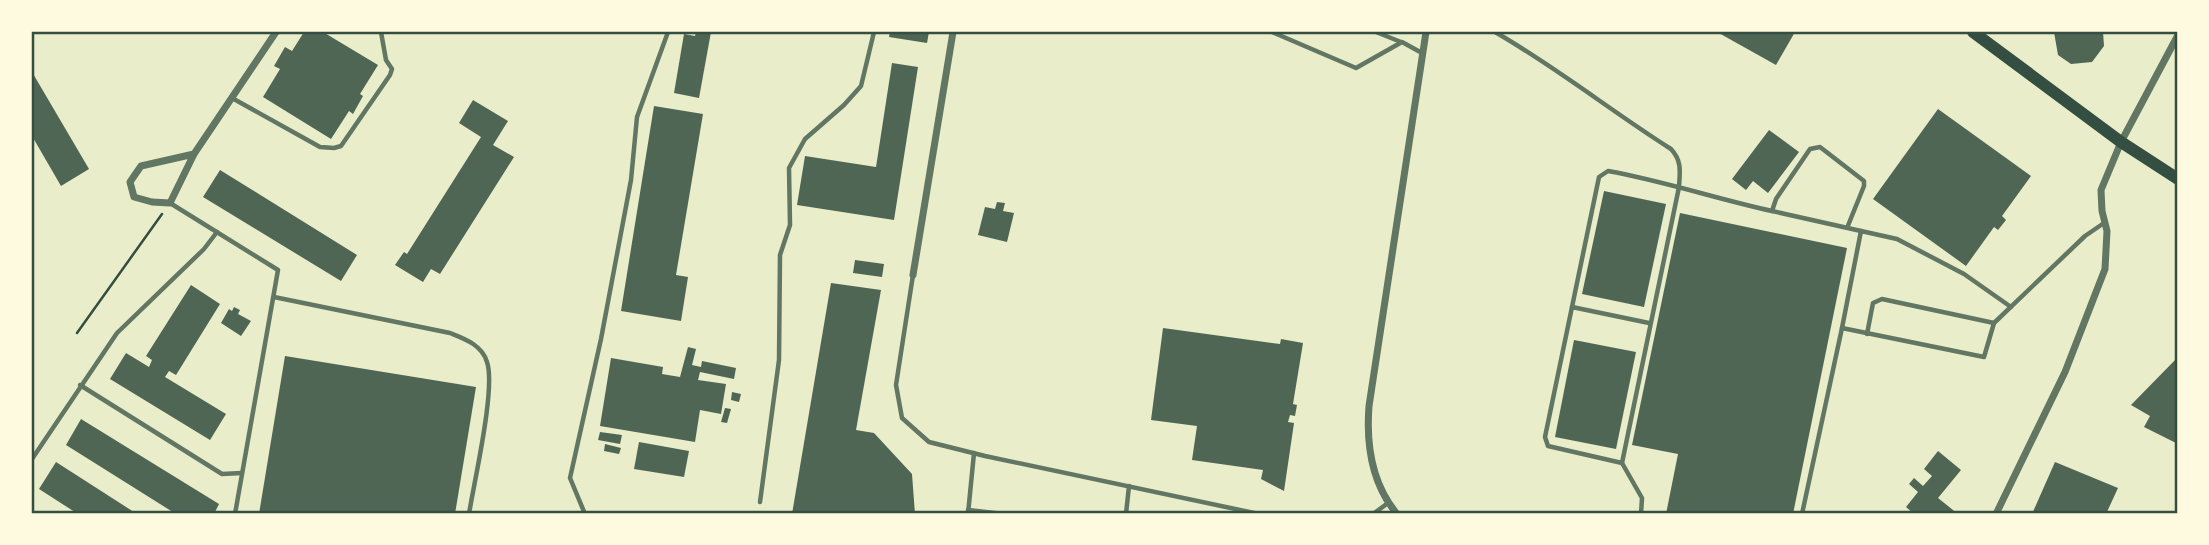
<svg xmlns="http://www.w3.org/2000/svg" width="2209" height="545" viewBox="0 0 2209 545" font-family="Literata,serif">
<rect width="100%" height="100%" fill="#e9edc9"/>
<g fill="#4f6655">
<polygon points="304,32 323,32 378,65 360,94 363,96 353,114 349,111 331,139 263,97 280,69 274,66 285,47 292,51"/>
<polygon points="696,32 711,32 699,98 674,93 684,34 695,36"/>
<polygon points="890,32 929,32 927,43 889,37"/>
<polygon points="1717,32 1795,32 1776,65"/>
<polygon points="2054,32 2103,32 2104,46 2092,62 2071,64 2058,55"/>
<polygon points="892,63 918,67 894,220 797,205 805,156 876,167"/>
<polygon points="32,72 89,169 61,186 32,136"/>
<polygon points="473,100 508,121 493,145 514,157 440,274 431,269 423,282 395,265 404,252 407,254 481,137 459,123"/>
<polygon points="654,106 703,114 676,275 688,277 681,321 621,311"/>
<polygon points="1938,109 2031,176 2002,216 2006,220 1998,230 1994,227 1966,266 1873,199"/>
<polygon points="1769,130 1799,152 1768,193 1753,181 1746,190 1732,179"/>
<polygon points="220,170 357,255 341,281 203,197"/>
<polygon points="1604,191 1666,204 1644,307 1582,294"/>
<polygon points="997,202 1005,203 1003,211 1014,213 1007,242 978,235 985,207 995,209"/>
<polygon points="1680,213 1847,248 1793,514 1666,514 1678,454 1632,445"/>
<polygon points="855,260 884,264 882,277 853,273"/>
<polygon points="831,283 881,290 856,430 874,433 912,474 915,514 792,514"/>
<polygon points="191,285 220,304 176,375 169,371 165,377 226,414 210,440 110,379 126,353 149,367 152,360 146,356"/>
<polygon points="234,307 240,310 238,314 251,321 241,336 221,323 229,309 232,311"/>
<polygon points="1163,328 1280,344 1281,339 1303,343 1293,404 1297,405 1295,416 1290,415 1288,422 1294,423 1284,491 1261,479 1263,470 1192,460 1197,426 1151,420"/>
<polygon points="1574,340 1636,352 1616,449 1555,437"/>
<polygon points="688,347 696,349 692,365 701,367 702,361 736,368 734,379 700,372 698,380 726,384 721,414 700,410 695,442 600,426 611,358 663,367 662,374 680,377"/>
<polygon points="285,356 476,387 455,514 259,514"/>
<polygon points="2178,357 2178,444 2144,427 2150,416 2131,405"/>
<polygon points="732,392 741,394 739,402 731,400"/>
<polygon points="725,408 731,409 727,423 721,422"/>
<polygon points="81,419 219,504 214,514 176,514 66,445"/>
<polygon points="600,432 622,435 620,444 598,440"/>
<polygon points="639,442 689,451 684,477 634,469"/>
<polygon points="605,444 621,448 619,454 604,451"/>
<polygon points="1938,451 1961,470 1938,498 1958,514 1914,514 1906,507 1918,492 1909,484 1914,478 1923,486 1932,476 1924,469"/>
<polygon points="56,462 137,514 78,514 39,489"/>
<polygon points="2055,462 2118,488 2106,514 2032,514"/>
</g>
<g fill="none" stroke-linecap="round" stroke-linejoin="round">
<polyline stroke="#344e41" stroke-width="2.5" points="77,333 162,214"/>
<g stroke="#617663" stroke-width="4.5">
<polyline points="1272,32 1356,68 1402,42 1422,53"/>
<polyline points="1376,32 1401,42"/>
<path d="M 1495,32 C 1556,67 1611,111 1671,149 C 1682,161 1680,171 1679,187 L 1622,463 L 1548,446 L 1545,437 L 1599,177 L 1608,171 C 1664,181 1717,199 1772,211"/>
<polyline points="232,98 320,147 334,148 341,146 390,75 392,69 386,60 381,32"/>
<polyline points="170,203 278,270 235,514"/>
<polyline points="1847,228 1864,186 1864,181 1820,147 1810,149 1776,199 1772,211 1861,231"/>
<polyline points="913,275 896,385 902,418 929,442 985,456 1259,514"/>
<path d="M 274,297 L 450,333 C 465,339 482,345 487,362 C 496,388 474,482 469,514"/>
<polyline points="1572,307 1649,323"/>
<polyline points="1842,328 1861,231 1897,239 1964,274 2011,307"/>
<polyline points="1867,334 1873,303 1882,299 1994,323"/>
<polyline points="80,385 222,474 242,473"/>
<polyline points="32,459 117,333 204,249 217,232"/>
<polyline points="1622,463 1642,498 1641,514"/>
<polyline points="760,502 779,360 780,255 790,225 789,168 805,139 844,105 861,86 874,32"/>
<polyline points="968,510 1004,514"/>
<polyline points="32,513 33,514"/>
<polyline points="585,514 570,478 601,339 631,180 637,117 668,32"/>
<polyline points="968,514 974,453"/>
<polyline points="1126,514 1129,486"/>
<polyline points="1373,514 1388,503"/>
<polyline points="1802,514 1842,328 1984,357 1994,323 2085,236 2104,223"/>
</g>
<g stroke="#617663" stroke-width="7">
<polyline points="194,154 141,166 130,182 134,197 152,202 170,203 194,154 276,32"/>
<polyline points="913,275 953,32"/>
<path d="M 1397,514 C 1371,483 1366,445 1369,406 L 1426,32"/>
<polyline points="1996,514 2065,372 2105,269 2107,231 2102,211 2101,190 2121,142 2178,35"/>
</g>
<polyline stroke="#344e41" stroke-width="12" points="1973,32 2121,142 2178,179"/>
</g>
<rect width="2209" height="545" fill="none" stroke="#fefae0" stroke-width="66"/>
<rect x="33" y="33" width="2143" height="479" fill="none" stroke="#344e41" stroke-width="2.5"/>
</svg>
